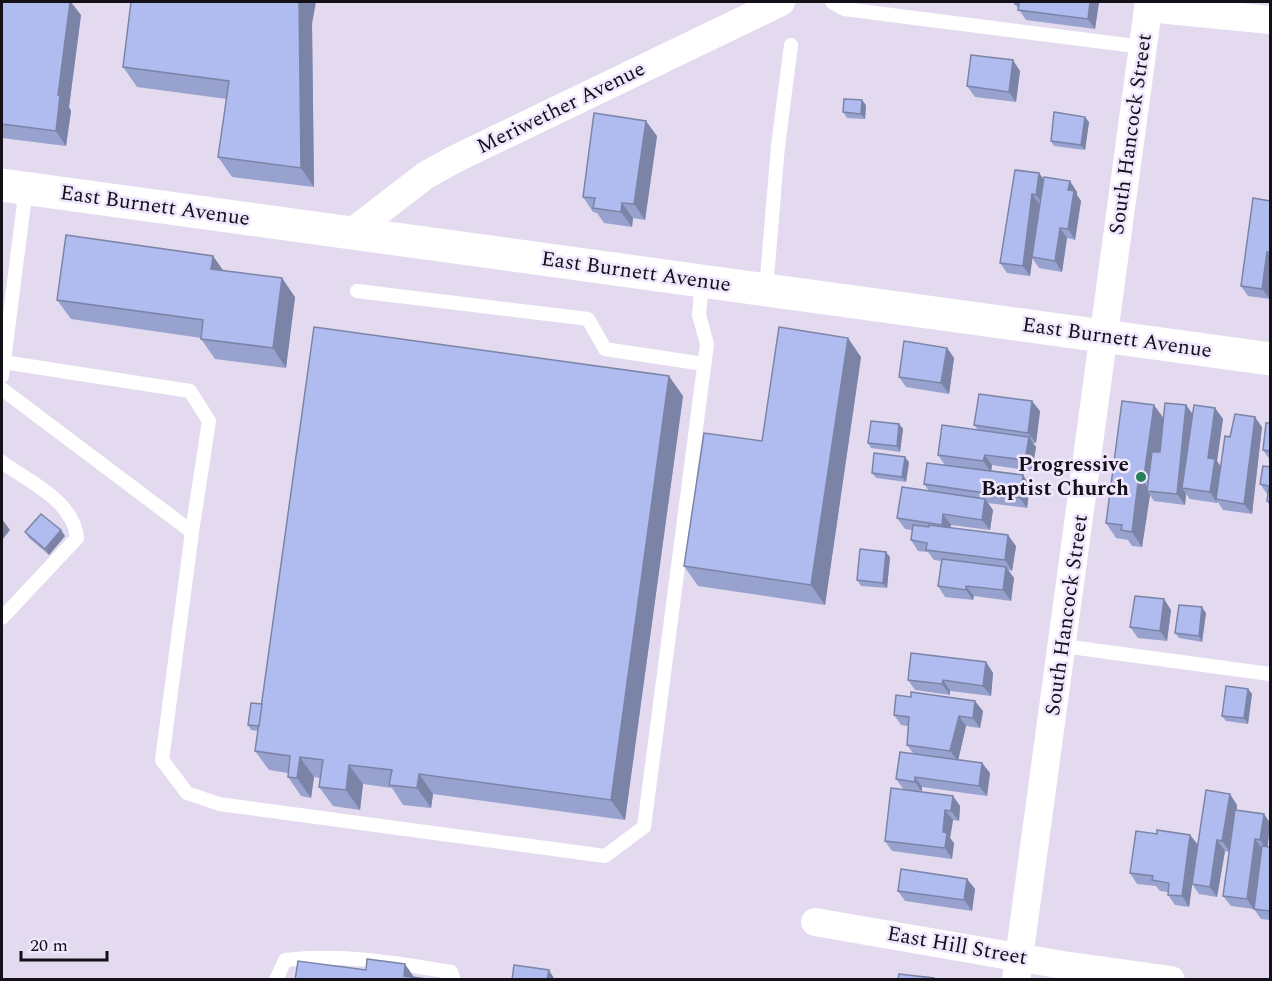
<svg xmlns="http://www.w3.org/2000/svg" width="1272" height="981" viewBox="0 0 1272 981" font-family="Spectral,serif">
<rect width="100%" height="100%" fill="#e3daf0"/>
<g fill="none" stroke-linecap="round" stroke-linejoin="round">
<g stroke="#fff" stroke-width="14">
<polyline points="832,2 844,9 1143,47"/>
<polyline points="766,290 778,146 791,45"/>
<polyline points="357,291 588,319 605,349 704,364"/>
<polyline points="3,362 190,391 209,421 192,532"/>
<polyline points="2,376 26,188"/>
<polyline points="2,389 192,532 162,760 187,793 219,804 605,856 644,827 707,344 699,315 702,281"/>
<path d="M 2,462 C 29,482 74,501 77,538 L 2,618"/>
<polyline points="1063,646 1270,674"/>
<path d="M 276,980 L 285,960 C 341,953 397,963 451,972 L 454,980"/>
</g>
<g stroke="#fff" stroke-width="28">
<polyline points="1148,8 1270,20"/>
<polyline points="352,232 426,175 457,158 781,2"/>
<polyline points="815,922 1063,965 1171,980"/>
<polyline points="1016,980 1149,2"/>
</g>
<polyline stroke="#fff" stroke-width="33" points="2,185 1270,359"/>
</g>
<g fill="#97a2ce">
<polygon points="1015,2 1099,2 1095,29 1026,20 1015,4"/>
<polygon points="2,6 81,15 69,107 71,111 66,146 2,138"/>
<polygon points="312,24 314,187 232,177 218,157 227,99 137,87 123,67"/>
<polygon points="1020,71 1016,102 975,97 967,86"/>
<polygon points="866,105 865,119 847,118 843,112"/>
<polygon points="1089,122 1085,150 1054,146 1051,141"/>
<polygon points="657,136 645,220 633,218 632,227 604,223 597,213 593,212 583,197"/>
<polygon points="1039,173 1044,180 1077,192 1077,195 1081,201 1075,240 1067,238 1062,272 1039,268 1032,258 1030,276 1007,273 1000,263"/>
<polygon points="1270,201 1270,299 1248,296 1241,286"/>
<polygon points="213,256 223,271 295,297 286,368 215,359 201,339 201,338 71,319 57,300"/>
<polygon points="947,348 954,358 949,394 906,387 899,377"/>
<polygon points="861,357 825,605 698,586 684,566 762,441"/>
<polygon points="683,396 625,820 433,794 431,808 403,805 392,788 363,784 360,810 333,806 319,787 320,778 314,777 311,798 301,796 288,777 288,773 269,770 255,751 258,731 251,730 248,725 262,704"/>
<polygon points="1186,405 1193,414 1215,408 1223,419 1217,461 1221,467 1230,437 1262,427 1252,514 1223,510 1218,502 1217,503 1190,499 1186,494 1185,505 1154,501 1150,495 1142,547 1132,546 1128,540 1116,538 1106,523 1163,418"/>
<polygon points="1040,411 1036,443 1033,443 1036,447 1032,471 992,465 991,471 1023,475 1030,486 1027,508 988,503 993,510 990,530 951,525 950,527 1016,546 1012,571 1008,570 1014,578 1011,601 974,596 973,600 945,597 938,586 941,561 934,560 928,552 918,551 911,540 912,530 905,529 897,518 929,491 924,484 945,465 938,455 978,430 974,425"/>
<polygon points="1270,423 1270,460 1263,450"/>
<polygon points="899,424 903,429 900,452 871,448 868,443"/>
<polygon points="909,462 906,482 876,478 872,473"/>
<polygon points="1270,467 1270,506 1267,501 1268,495 1260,484"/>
<polygon points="25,532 65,536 49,555 29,538"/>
<polygon points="890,557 887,588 861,586 857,580"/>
<polygon points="1171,610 1167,641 1138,638 1130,627"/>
<polygon points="1206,613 1202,642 1179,638 1175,633"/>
<polygon points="986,662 993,673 991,696 950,691 950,695 915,690 908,680"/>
<polygon points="1248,689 1252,694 1248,724 1226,721 1222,716"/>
<polygon points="983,711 980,728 966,726 958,760 982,763 990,773 987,796 922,787 922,792 953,796 960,806 959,821 953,820 950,838 954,843 952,859 892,851 885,841 904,790 896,779 913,753 907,745 908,726 901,725 894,715"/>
<polygon points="1237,805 1237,810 1264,814 1270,823 1268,846 1270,847 1270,920 1261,919 1254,909 1231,906 1223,896 1229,852 1225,851 1217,897 1199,894 1192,884 1189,907 1175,905 1168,895 1168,892 1160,891 1156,886 1137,884 1130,873 1190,835 1198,845"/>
<polygon points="967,879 975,889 972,911 905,901 898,891"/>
</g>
<g fill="#7b84a7">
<polygon points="70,2 71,2 81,15 69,107 71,111 66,146 56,131 58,95"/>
<polygon points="299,2 316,2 312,24 314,187 301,168"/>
<polygon points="1090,2 1099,2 1095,29 1088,19"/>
<polygon points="1013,60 1020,71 1016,102 1009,92"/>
<polygon points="862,100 866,105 865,119 861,114"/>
<polygon points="1085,117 1089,122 1085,150 1081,145"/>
<polygon points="646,121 657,136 645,220 634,204"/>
<polygon points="1039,173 1047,184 1044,205 1036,195"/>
<polygon points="1070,181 1077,192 1077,195 1081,201 1075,240 1068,229 1068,190"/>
<polygon points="1032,194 1040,205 1030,276 1023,266"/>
<polygon points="622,203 633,218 632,227 621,212"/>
<polygon points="1060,228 1067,238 1062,272 1055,261"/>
<polygon points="1267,252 1270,256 1270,299 1262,289"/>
<polygon points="213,256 227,276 211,269"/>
<polygon points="282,278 295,297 286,368 273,348"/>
<polygon points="848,338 861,357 825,605 811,585"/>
<polygon points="947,348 954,358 949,394 941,383"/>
<polygon points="669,376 683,396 625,820 611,800"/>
<polygon points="1032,401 1040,411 1036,443 1028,433"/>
<polygon points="1154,405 1165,420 1155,491 1144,476"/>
<polygon points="1186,405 1193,415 1182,488 1186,494 1185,505 1177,494"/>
<polygon points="1215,408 1223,419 1217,461 1222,469 1216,499 1217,503 1210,492 1208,458"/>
<polygon points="1255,417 1262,427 1252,514 1244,504"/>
<polygon points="899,424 903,429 900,452 897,446"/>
<polygon points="1029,437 1036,447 1032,471 1025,460"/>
<polygon points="985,455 992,465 991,472 983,461"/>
<polygon points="905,457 909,462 906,482 902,477"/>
<polygon points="1023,475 1030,486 1027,508 1020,498"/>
<polygon points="1139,475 1150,491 1147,491 1150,495 1142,547 1132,532"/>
<polygon points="985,499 993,510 990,530 982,520"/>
<polygon points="943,514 951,525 949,535 942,525"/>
<polygon points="2,519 10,530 2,540"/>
<polygon points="61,530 65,536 49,555 45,549"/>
<polygon points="1008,535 1016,546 1012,571 1005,560"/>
<polygon points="886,552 890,557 887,588 883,583"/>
<polygon points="1006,567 1014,578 1011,601 1003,590"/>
<polygon points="966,586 974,596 973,600 966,590"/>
<polygon points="1164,599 1171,610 1167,641 1160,631"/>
<polygon points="1202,607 1206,613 1202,642 1199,636"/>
<polygon points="986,662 993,673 991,696 983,686"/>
<polygon points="943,680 950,691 950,695 942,684"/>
<polygon points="1248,689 1252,694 1248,724 1244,718"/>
<polygon points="975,701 983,711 980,728 973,718"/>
<polygon points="959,716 966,726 958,761 950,751"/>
<polygon points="300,757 314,777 311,798 297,778"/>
<polygon points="982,763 990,773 987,796 979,786"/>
<polygon points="349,765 363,784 360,810 346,790"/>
<polygon points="419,774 433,794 431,808 417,788"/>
<polygon points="915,777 922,787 922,792 915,782"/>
<polygon points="1230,794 1237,805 1230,852 1222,841"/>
<polygon points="953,796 960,806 959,821 951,811"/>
<polygon points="945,810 953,820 950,838 954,843 952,859 945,848 943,832"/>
<polygon points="1264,814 1270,823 1267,851 1260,840"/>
<polygon points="1190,835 1198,845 1189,907 1182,896"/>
<polygon points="1255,839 1263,850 1254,910 1247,899"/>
<polygon points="1217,840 1225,851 1217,897 1210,887"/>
<polygon points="967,879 975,889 972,911 964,900"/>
<polygon points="405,964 416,980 404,976"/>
<polygon points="549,970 555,980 547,980"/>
</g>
<g fill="#b0bcef" stroke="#7b84a7" stroke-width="1.5">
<polygon points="2,2 70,2 58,95 60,95 56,131 2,124"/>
<polygon points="131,2 299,2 301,168 218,157 229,81 123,67"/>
<polygon points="1015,2 1090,2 1088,19 1018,10 1019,4 1015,4"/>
<polygon points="971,55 1013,60 1009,92 967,86"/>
<polygon points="844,99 862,100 861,114 843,112"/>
<polygon points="1054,112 1085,117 1081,145 1051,141"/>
<polygon points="594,113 646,121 634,204 622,203 621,212 593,208 595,198 583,197"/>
<polygon points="1015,170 1039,173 1036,195 1032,194 1023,266 1000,263"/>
<polygon points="1044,177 1070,181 1068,190 1074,191 1068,229 1060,228 1055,261 1032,257"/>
<polygon points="1253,198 1270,201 1270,252 1267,252 1262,289 1241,286"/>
<polygon points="66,235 213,256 211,269 282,278 273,348 201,339 203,320 57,300"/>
<polygon points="314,327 669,376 611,800 419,774 417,788 389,785 392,770 349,765 346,790 319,787 323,760 300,757 297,778 288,777 290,756 255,751"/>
<polygon points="779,327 848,338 811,585 684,566 704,433 762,441"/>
<polygon points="904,341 947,348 941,383 899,377"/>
<polygon points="979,394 1032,401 1028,433 974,425"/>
<polygon points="1122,401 1154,405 1144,476 1139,475 1132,532 1121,530 1122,525 1106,523"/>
<polygon points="1165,403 1186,405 1177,494 1147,491 1152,452 1160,452"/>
<polygon points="1194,405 1215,408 1208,458 1215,459 1210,492 1182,488"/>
<polygon points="1235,414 1255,417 1244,504 1216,499 1225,436 1230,437"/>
<polygon points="871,421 899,424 897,446 868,443"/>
<polygon points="1266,423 1270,423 1270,451 1263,450"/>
<polygon points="942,425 1029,437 1025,460 985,455 983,461 938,455"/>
<polygon points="874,453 905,457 902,477 872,473"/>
<polygon points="927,463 1023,475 1020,498 924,484"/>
<polygon points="1263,466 1270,467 1270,502 1267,501 1269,486 1260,484"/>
<polygon points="902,487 985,499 982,520 943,514 942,525 897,518"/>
<polygon points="41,514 61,530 45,549 25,532"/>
<polygon points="913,525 929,527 929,525 1008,535 1005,560 926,550 927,543 911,540"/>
<polygon points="860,549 886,552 883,583 857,580"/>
<polygon points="942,559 1006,567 1003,590 966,586 966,590 938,586"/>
<polygon points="1135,596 1164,599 1160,631 1130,627"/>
<polygon points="1179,605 1202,607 1199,636 1175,633"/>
<polygon points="911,653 986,662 983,686 943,680 942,684 908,680"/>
<polygon points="1226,686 1248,689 1244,718 1222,716"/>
<polygon points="911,692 975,701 973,718 959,716 950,751 907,745 909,717 894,715 896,695 911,697"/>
<polygon points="251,703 262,704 259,726 248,725"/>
<polygon points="900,752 982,763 979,786 915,777 915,782 896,779"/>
<polygon points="891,788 953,796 951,811 945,810 943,832 947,833 945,848 885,841"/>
<polygon points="1206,790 1230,794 1222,841 1217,840 1210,887 1192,884"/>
<polygon points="1235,810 1264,814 1260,840 1255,839 1247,899 1223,896"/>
<polygon points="1157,830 1190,835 1182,896 1168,895 1169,883 1152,880 1153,876 1130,873 1136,831 1157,834"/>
<polygon points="1262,846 1270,847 1270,911 1254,909"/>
<polygon points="901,869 967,879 964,900 898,891"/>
<polygon points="367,959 405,964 404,976 426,979 426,980 295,980 298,961 366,970"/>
<polygon points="514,965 549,970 547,980 512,980"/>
<polygon points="899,974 934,978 934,980 898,980"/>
</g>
<circle fill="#278157" stroke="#f0e7fe" stroke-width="2" cx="1141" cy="477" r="6"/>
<g text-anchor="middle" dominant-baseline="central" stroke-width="5" stroke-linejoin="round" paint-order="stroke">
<g font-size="21" fill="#131017" stroke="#f0e7fe">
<text transform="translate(561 108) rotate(-26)">Meriwether Avenue</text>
<text transform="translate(1131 134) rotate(-82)">South Hancock Street</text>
<text transform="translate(155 206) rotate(8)">East Burnett Avenue</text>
<text transform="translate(636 272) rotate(8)">East Burnett Avenue</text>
<text transform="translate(1117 338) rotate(8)">East Burnett Avenue</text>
<text transform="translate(1067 615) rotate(-82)">South Hancock Street</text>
<text transform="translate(957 946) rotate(10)">East Hill Street</text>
</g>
<g font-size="21" font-weight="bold" fill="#131017" stroke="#f0e7fe" text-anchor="end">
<text x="1129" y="465">Progressive<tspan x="1129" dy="24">Baptist Church</tspan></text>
</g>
</g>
<rect width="1272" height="981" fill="none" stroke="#131017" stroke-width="6"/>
<path d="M21 951v9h86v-9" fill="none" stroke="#131017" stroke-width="3"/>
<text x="30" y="951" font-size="18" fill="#131017" stroke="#f0e7fe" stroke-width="4.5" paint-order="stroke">20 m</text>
</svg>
